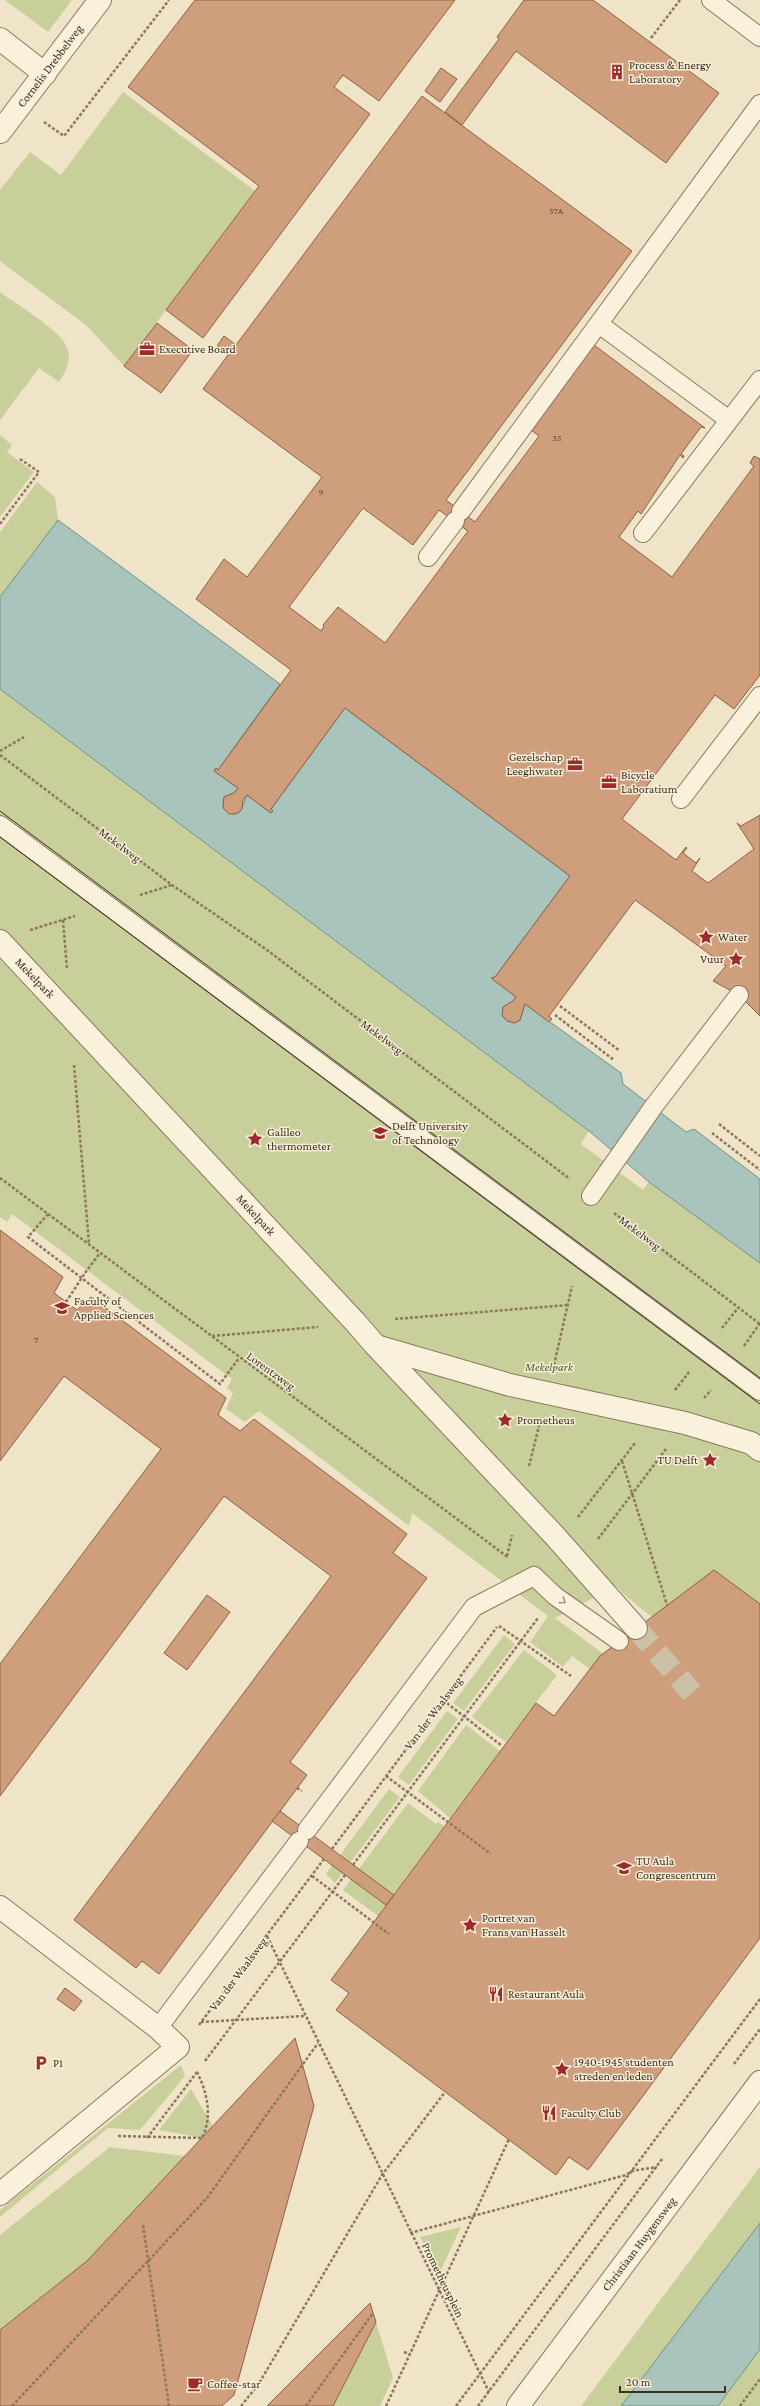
<svg xmlns="http://www.w3.org/2000/svg" width="760" height="2406" viewBox="0 0 760 2406" font-family="'Crimson Pro',serif">
<rect width="100%" height="100%" fill="#f0e4c8"/>
<g fill="#c9cf9b">
<polygon points="5,0 72,0 48,32"/>
<polygon points="123,92 255,191 124,366 86,325 0,261 0,190 30,152 61,175"/>
<path d="M 0,292 C 16,304 63,331 68,350 C 71,362 65,373 59,382 L 39,368 L 0,420 Z"/>
<polygon points="0,435 12,445 7,452 34,472 0,517"/>
<polygon points="37,482 55,497 58,520 0,597 0,532"/>
<path d="M 0,689 L 589,1131 L 581,1144 L 643,1190 L 649,1182 L 760,1263 L 760,1686 C 715,1657 651,1623 616,1586 L 555,1618 L 668,1702 L 657,1718 L 572,1656 L 563,1667 L 530,1642 L 548,1616 L 412,1513 L 409,1526 L 259,1411 L 245,1422 L 226,1409 L 233,1393 L 227,1388 L 232,1379 L 12,1214 L 7,1222 L 0,1217 Z"/>
<polygon points="504,1635 515,1644 464,1711 453,1703"/>
<polygon points="524,1650 557,1675 506,1742 472,1717"/>
<polygon points="447,1711 458,1719 409,1785 398,1777"/>
<polygon points="466,1725 500,1751 450,1818 418,1791"/>
<polygon points="389,1789 400,1797 335,1883 326,1874"/>
<polygon points="408,1803 436,1824 438,1822 444,1826 378,1916 343,1890"/>
<polygon points="181,2065 185,2076 140,2130 108,2128 0,2217 0,2210"/>
<polygon points="191,2089 213,2126 202,2138 159,2130"/>
<polygon points="110,2147 185,2156 87,2261 0,2330 0,2235"/>
<polygon points="760,2167 760,2223 621,2406 581,2406"/>
<polygon points="461,2227 439,2274 420,2237"/>
<polygon points="376,2322 393,2378 380,2406 333,2406"/>
<polygon points="760,2349 760,2406 718,2406"/>
</g>
<g fill="#a9c4bc" stroke="#6f938a">
<polygon points="58,520 280,684 218,770 216,768 214,771 238,788 234,793 224,797 223,805 227,812 235,814 240,812 247,795 271,813 273,811 271,809 345,708 570,876 495,977 492,978 516,997 513,1001 503,1007 503,1017 512,1023 520,1020 525,1004 610,1065 621,1073 623,1084 686,1132 694,1129 760,1179 760,1263 649,1182 589,1131 0,689 0,597"/>
<polygon points="760,2223 760,2349 718,2406 621,2406"/>
</g>
<g fill="#cf9f7d" stroke="#8d5f41" fill-rule="evenodd">
<polygon points="195,0 455,0 379,101 343,75 334,87 370,114 203,338 166,310 259,186 128,87"/>
<polygon points="524,0 593,0 719,93 666,163 516,51 462,125 445,112 499,39 497,37"/>
<polygon points="441,68 457,79 440,102 425,91"/>
<path d="M 422,96 L 632,251 L 446,500 L 475,522 L 539,436 L 531,430 L 594,345 L 705,428 L 701,427 L 681,454 L 684,456 L 683,458 L 680,455 L 641,514 L 638,511 L 619,537 L 672,577 L 754,466 L 750,463 L 754,456 L 760,459 L 760,675 L 734,709 L 715,695 L 622,819 L 676,860 L 686,847 L 687,848 L 683,853 L 696,863 L 700,858 L 692,871 L 708,883 L 754,849 L 737,823 L 741,826 L 760,815 L 760,1016 L 739,995 L 713,981 L 726,966 L 635,900 L 549,1016 L 552,1019 L 549,1022 L 525,1004 L 520,1020 L 515,1023 L 507,1021 L 502,1015 L 503,1007 L 513,1001 L 516,997 L 491,978 L 495,977 L 570,876 L 345,708 L 271,809 L 273,811 L 271,813 L 247,795 L 243,800 L 242,809 L 236,814 L 229,814 L 223,808 L 224,797 L 234,793 L 238,788 L 214,771 L 216,768 L 218,770 L 291,670 L 196,599 L 224,559 L 247,577 L 322,477 L 203,389 L 228,355 L 217,346 L 224,336 L 236,345 ZM 363,508 L 413,545 L 439,510 L 468,531 L 385,643 L 338,607 L 323,625 L 324,626 L 321,631 L 289,607 Z"/>
<polygon points="157,323 193,350 161,393 124,366"/>
<polygon points="0,1230 63,1277 54,1293 77,1310 91,1297 226,1398 218,1415 240,1431 254,1419 407,1534 393,1553 427,1578 290,1762 307,1775 159,1974 142,1961 136,1968 74,1920 331,1576 224,1496 0,1796 0,1664 161,1449 64,1376 0,1461"/>
<polygon points="714,1570 760,1604 760,1938 588,2170 569,2157 556,2175 336,2010 349,1993 331,1980 536,1703 554,1716 600,1656"/>
<polygon points="207,1595 230,1612 187,1670 164,1653"/>
<polygon points="280,1811 394,1895 386,1905 272,1821"/>
<polygon points="65,1988 82,2001 74,2011 57,1999"/>
<polygon points="295,2038 314,2106 234,2395 222,2406 0,2406 0,2330 87,2261"/>
<polygon points="370,2303 376,2322 333,2406 267,2406"/>
</g>
<g fill="none" stroke-linecap="round" stroke-linejoin="round">
<polyline stroke="#ccc0a6" stroke-width="22" stroke-dasharray="22 11" stroke-linecap="butt" points="636,1628 692,1693"/>
<g stroke="#8d765c" stroke-width="20">
<g id="lane">
<polyline points="711,0 760,37"/>
<polyline points="599,324 729,420"/>
<polyline points="461,511 760,104"/>
<polyline points="643,533 760,380"/>
<polyline points="428,557 455,521"/>
<polyline points="681,799 760,696"/>
<polyline points="0,825 760,1391"/>
<polyline points="591,1196 654,1106 739,995"/>
<polyline points="307,1830 474,1607 534,1576 555,1596 619,1641"/>
<polyline points="158,2028 299,1841"/>
</g>
</g>
<g stroke="#8d765c" stroke-width="24">
<g id="street">
<polyline points="0,39 45,74"/>
<polyline points="0,132 100,0"/>
<polyline points="0,941 356,1323 375,1345 554,1535 636,1628"/>
<polyline points="376,1346 510,1385 685,1423 751,1443 760,1450"/>
<polyline points="0,1907 158,2028 178,2047 0,2194"/>
<polyline points="518,2406 760,2082"/>
</g>
</g>
<g stroke="#8d765c" stroke-width="2.5" stroke-dasharray="3 2" stroke-linecap="butt">
<polyline points="651,38 680,0"/>
<polyline points="44,122 64,136 169,0"/>
<polyline points="0,524 39,472 20,459"/>
<polyline points="0,751 24,737"/>
<polyline points="0,755 172,885 267,950 570,1179"/>
<polyline points="140,895 172,885"/>
<polyline points="63,920 67,969"/>
<polyline points="30,930 75,916"/>
<polyline points="560,1006 620,1051"/>
<polyline points="555,1015 614,1060"/>
<polyline points="74,1065 89,1244"/>
<polyline points="719,1124 760,1156"/>
<polyline points="712,1133 760,1170"/>
<polyline points="0,1178 509,1558"/>
<polyline points="614,1213 760,1324"/>
<polyline points="48,1214 28,1237 220,1384 239,1358"/>
<polyline points="85,1273 100,1253"/>
<polyline points="395,1319 568,1305"/>
<polyline points="722,1328 738,1308"/>
<polyline points="212,1336 318,1327"/>
<polyline points="744,1346 760,1323"/>
<polyline points="554,1365 572,1286"/>
<polyline points="675,1390 689,1372"/>
<polyline points="704,1398 711,1390"/>
<polyline points="622,1461 667,1605"/>
<polyline points="529,1466 540,1422"/>
<polyline points="578,1517 635,1443"/>
<polyline points="598,1539 666,1449"/>
<polyline points="507,1556 512,1535"/>
<polyline points="499,1626 571,1676"/>
<polyline points="443,1700 502,1746"/>
<polyline points="386,1776 491,1854"/>
<polyline points="297,1788 302,1791"/>
<polyline points="332,1849 497,1627"/>
<polyline points="353,1865 538,1618"/>
<polyline points="312,1876 389,1934"/>
<polyline points="267,1936 489,2392"/>
<polyline points="201,2022 305,2016"/>
<polyline points="199,2025 324,1859"/>
<polyline points="205,2061 345,1875"/>
<polyline points="734,2064 760,2029"/>
<path d="M 118,2136 L 202,2138 C 213,2116 207,2091 196,2070"/>
<polyline points="147,2138 197,2072"/>
<polyline points="143,2225 169,2406"/>
<polyline points="410,2233 626,2175 632,2171 657,2167"/>
<polyline points="404,2352 410,2354"/>
<polyline points="12,2406 207,2198 318,2043"/>
<polyline points="241,2406 258,2385 382,2175 445,2092"/>
<polyline points="306,2406 373,2313"/>
<polyline points="386,2406 509,2139"/>
<polyline points="456,2406 760,1999"/>
<polyline points="478,2406 662,2159"/>
<polyline points="740,2406 760,2379"/>
</g>
<use href="#lane" stroke="#faf1dc" stroke-width="18"/>
<use href="#street" stroke="#faf1dc" stroke-width="22"/>
<g stroke="#3d2e20" stroke-width="1">
<polyline points="0,811 760,1378"/>
<polyline points="0,837 760,1404"/>
</g>
<polyline stroke="#8d765c" stroke-width="2.5" stroke-dasharray="3 2" stroke-linecap="butt" points="66,1302 85,1273"/>
</g>
<defs><path id="oneway-chevron" d="M-2-3.5L2.5 0L-2 3.5" fill="none" stroke-width="1.6" stroke-linecap="round" stroke-linejoin="round"/></defs>
<use stroke="#9c907e" href="#oneway-chevron" transform="translate(563 1601) rotate(35)"/>
<defs>
<g id="building-bare" transform="scale(1.2)"><path d="M-4-6H4V6H1V3H-1V6H-4ZM-2.5-4.3h1.7v1.8h-1.7ZM.8-4.3h1.7v1.8H.8ZM-2.5-1h1.7V.8h-1.7ZM.8-1h1.7V.8H.8Z" fill="#9e2a2b" stroke="#f7eed8" stroke-width="2.5" paint-order="stroke"/></g>
<g id="office-bare" transform="scale(1.2)"><path d="M-6-3h4V-5.5h4V-3h4V5H-6ZM-1-4.5V-3h2v-1.5ZM-6 0V1H6V0Z" fill="#9e2a2b" stroke="#f7eed8" stroke-width="2.5" paint-order="stroke"/></g>
<g id="sight-bare" transform="scale(1.2)"><path d="M0-6L1.8-2.2L6-1.7L2.9 1.2L3.7 5.4L0 3.3L-3.7 5.4L-2.9 1.2L-6-1.7L-1.8-2.2Z" fill="#9e2a2b" stroke="#f7eed8" stroke-width="2.5" paint-order="stroke"/></g>
<g id="university-bare" transform="scale(1.2)"><path d="M0-5L7-2L0 1L-7-2ZM-4 1L0 2.5L4 1V4Q0 6-4 4Z" fill="#9e2a2b" stroke="#f7eed8" stroke-width="2.5" paint-order="stroke"/></g>
<g id="restaurant-bare" transform="scale(1.2)"><path d="M-5-6h1v4h1v-4h1v4h1v-4h1v5L-1.5 .5V6h-2V.5L-5-1ZM5-6V6H3V1.5H1.5Q1.5-4 5-6Z" fill="#9e2a2b" stroke="#f7eed8" stroke-width="2.5" paint-order="stroke"/></g>
<g id="parking-bare" transform="scale(1.2)"><path d="M-3.5-5.5H1a3.5 3.5 0 0 1 0 7H-1V5.5H-3.5ZM-1-3.4V-.6H.8a1.4 1.4 0 0 0 0-2.8Z" fill="#9e2a2b" stroke="#f7eed8" stroke-width="2.5" paint-order="stroke"/></g>
<g id="cafe-bare" transform="scale(1.2)"><path d="M-5.5-4.5H6V0H3Q3 3.5 0 3.5H-2.5Q-5.5 3.5-5.5 0ZM3-3.2v2h1.7v-2ZM-6 4.5H4V6H-6Z" fill="#9e2a2b" stroke="#f7eed8" stroke-width="2.5" paint-order="stroke"/></g>
</defs>
<g fill-rule="evenodd">
<use href="#building-bare" x="617" y="72"/>
<use href="#office-bare" x="147" y="349"/>
<use href="#office-bare" x="575" y="764"/>
<use href="#office-bare" x="609" y="782"/>
<use href="#sight-bare" x="706" y="937"/>
<use href="#sight-bare" x="736" y="959"/>
<use href="#university-bare" x="380" y="1133"/>
<use href="#sight-bare" x="255" y="1139"/>
<use href="#university-bare" x="62" y="1308"/>
<use href="#sight-bare" x="505" y="1420"/>
<use href="#sight-bare" x="710" y="1460"/>
<use href="#university-bare" x="624" y="1868"/>
<use href="#sight-bare" x="470" y="1925"/>
<use href="#restaurant-bare" x="496" y="1994"/>
<use href="#parking-bare" x="41" y="2063"/>
<use href="#sight-bare" x="562" y="2069"/>
<use href="#restaurant-bare" x="549" y="2113"/>
<use href="#cafe-bare" x="195" y="2384"/>
</g>
<g text-anchor="middle" dominant-baseline="central" stroke-width="3" stroke-linejoin="round" paint-order="stroke">
<g font-size="10" fill="#624a37">
<text x="556" y="210">37A</text>
<text x="557" y="437">35</text>
<text x="321" y="491">9</text>
<text x="36" y="1339">7</text>
</g>
<g font-size="12" fill="#3d2e20" stroke="#f7eed8" text-anchor="start">
<text x="629" y="65">Process &amp; Energy<tspan x="629" dy="14">Laboratory</tspan></text>
<text x="159" y="349">Executive Board</text>
<text x="563" y="757" text-anchor="end">Gezelschap<tspan x="563" dy="14">Leeghwater</tspan></text>
<text x="621" y="775">Bicycle<tspan x="621" dy="14">Laboratium</tspan></text>
<text x="718" y="937">Water</text>
<text x="724" y="959" text-anchor="end">Vuur</text>
<text x="392" y="1126">Delft University<tspan x="392" dy="14">of Technology</tspan></text>
<text x="267" y="1132">Galileo<tspan x="267" dy="14">thermometer</tspan></text>
<text x="74" y="1301">Faculty of<tspan x="74" dy="14">Applied Sciences</tspan></text>
<text x="517" y="1420">Prometheus</text>
<text x="698" y="1460" text-anchor="end">TU Delft</text>
<text x="636" y="1861">TU Aula<tspan x="636" dy="14">Congrescentrum</tspan></text>
<text x="482" y="1918">Portret van<tspan x="482" dy="14">Frans van Hasselt</tspan></text>
<text x="508" y="1994">Restaurant Aula</text>
<text x="574" y="2062">1940-1945 studenten<tspan x="574" dy="14">streden en leden</tspan></text>
<text x="53" y="2063">P1</text>
<text x="561" y="2113">Faculty Club</text>
<text x="207" y="2384">Coffee-star</text>
</g>
<g font-size="12" fill="#3d2e20" stroke="#f7eed8">
<text transform="translate(50 66) rotate(-53)">Cornelis Drebbelweg</text>
<text transform="translate(120 845) rotate(37)">Mekelweg</text>
<text transform="translate(35 978) rotate(46)">Mekelpark</text>
<text transform="translate(382 1037) rotate(37)">Mekelweg</text>
<text transform="translate(256 1215) rotate(47)">Mekelpark</text>
<text transform="translate(640 1233) rotate(37)">Mekelweg</text>
<text transform="translate(271 1371) rotate(36)">Lorentzweg</text>
<text transform="translate(433 1713) rotate(-53)">Van der Waalsweg</text>
<text transform="translate(238 1974) rotate(-53)">Van der Waalsweg</text>
<text transform="translate(639 2244) rotate(-53)">Christiaan Huygensweg</text>
<text transform="translate(443 2280) rotate(64)">Prometheusplein</text>
</g>
<g font-size="12" font-style="italic" fill="#4d5a26" stroke="#f7eed8">
<text x="549" y="1367">Mekelpark</text>
</g>
</g>
<path d="M620 2386v6h105v-6" fill="none" stroke="#3d2e20" stroke-width="2"/>
<text x="626" y="2386" font-size="12" fill="#3d2e20" stroke="#f7eed8" stroke-width="3" paint-order="stroke">20 m</text>
</svg>
